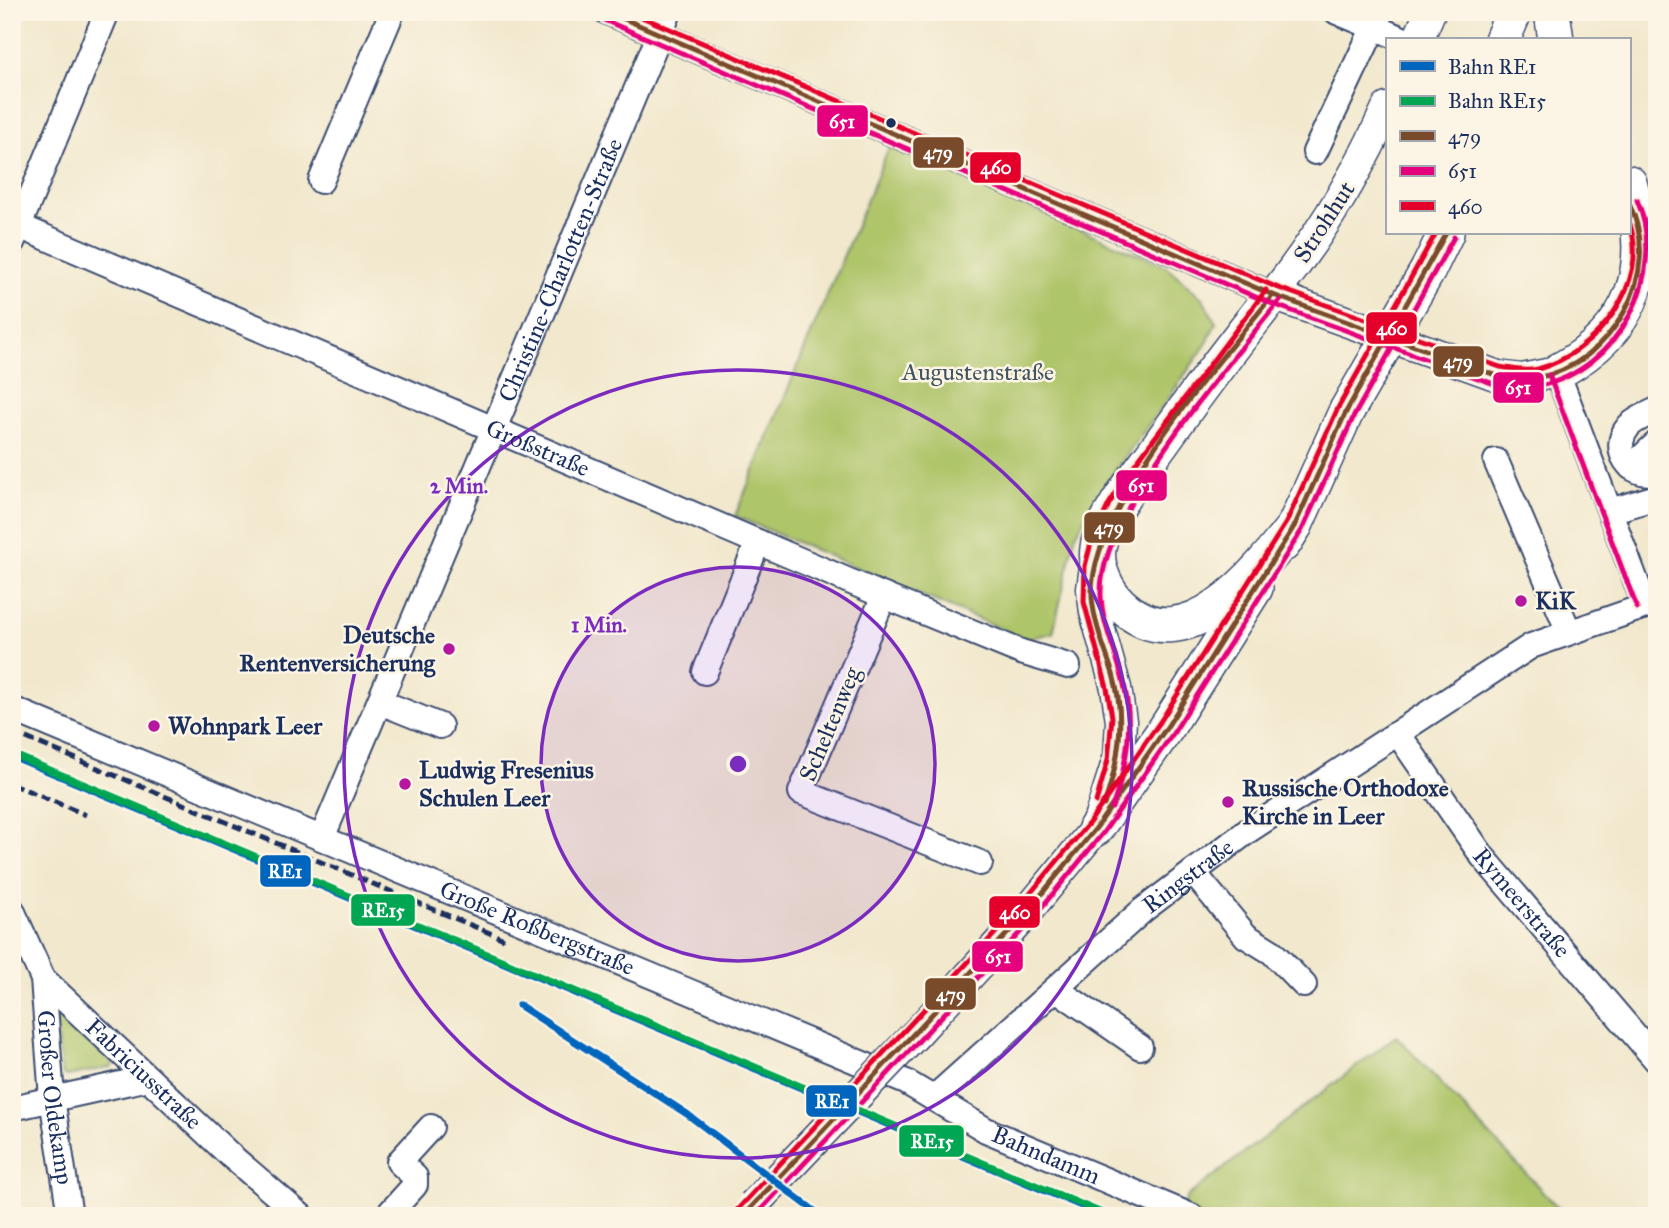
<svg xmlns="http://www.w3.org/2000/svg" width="1669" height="1228" viewBox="0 0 1669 1228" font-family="'IM FELL Great Primer',serif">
<rect width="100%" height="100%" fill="#fcf5e5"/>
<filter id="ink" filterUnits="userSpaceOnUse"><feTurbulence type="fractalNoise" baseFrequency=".0143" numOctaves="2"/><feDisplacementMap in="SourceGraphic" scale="14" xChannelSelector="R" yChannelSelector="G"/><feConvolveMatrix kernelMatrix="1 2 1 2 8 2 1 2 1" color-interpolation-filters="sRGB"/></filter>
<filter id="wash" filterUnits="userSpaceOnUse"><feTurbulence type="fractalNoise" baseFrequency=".00686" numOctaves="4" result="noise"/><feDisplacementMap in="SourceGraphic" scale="28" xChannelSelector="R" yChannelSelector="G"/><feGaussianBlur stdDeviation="1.57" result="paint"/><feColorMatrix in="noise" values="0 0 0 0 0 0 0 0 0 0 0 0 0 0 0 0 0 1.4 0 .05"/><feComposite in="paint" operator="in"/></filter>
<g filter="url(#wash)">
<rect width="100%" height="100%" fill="#f1e8cd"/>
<g fill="#afc56a" stroke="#657a64" stroke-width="2">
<polygon points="889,147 1166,266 1203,299 1216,323 1207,343 1165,403 1094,499 1075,537 1053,633 1025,639 735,516"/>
<polygon points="70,1014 113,1061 112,1067 67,1076 62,1074 55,1023"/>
<polygon points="1396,1036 1566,1216 1197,1216 1182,1209 1188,1196"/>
</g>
</g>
<g filter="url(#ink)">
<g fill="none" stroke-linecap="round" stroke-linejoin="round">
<g stroke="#3b4b6f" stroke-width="28">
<g id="minor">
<polyline points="607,12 1273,295"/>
<polyline points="1337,12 1405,40"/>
<polyline points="1315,152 1381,12"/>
<polyline points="321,181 392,12"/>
<path id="s1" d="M 12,223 L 884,596 L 1021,652 L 1068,666"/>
<polyline points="12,243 107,12"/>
<polyline points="1557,372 1645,605"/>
<path d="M 1657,410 C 1648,414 1634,420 1628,427 C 1610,449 1630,479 1657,472"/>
<polyline points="1496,461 1569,632"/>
<polyline points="1631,467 1657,443"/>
<polyline points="1610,511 1657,497"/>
<polyline points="884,596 801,792 980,863"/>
<polyline points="705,672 758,542"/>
<polyline points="380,702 440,726"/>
<path id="s2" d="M 12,709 L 906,1082 L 986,1130 L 1191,1216"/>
<path id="s3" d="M 1399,735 L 1483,857 L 1657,1061"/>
<path id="s4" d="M 322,838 L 669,12"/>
<polyline points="1193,872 1246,936 1272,952 1304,985"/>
<path id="s5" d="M 12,910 L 43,979 L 231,1156 L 301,1216"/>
<path id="s6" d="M 43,979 L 52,1098 L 70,1216"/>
<polyline points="1056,989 1140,1047"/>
<path id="s7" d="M 935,1097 L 1143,910 L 1249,830 L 1531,646 L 1657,602"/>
<polyline points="12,1108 148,1078"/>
<polyline points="387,1216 415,1185 415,1177 399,1162 431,1127"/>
</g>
</g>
<g stroke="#3b4b6f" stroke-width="33">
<g id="major">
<polyline points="1418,40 1430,12"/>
<path d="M 1387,108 C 1356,177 1320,236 1273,295 L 1498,376 L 1522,379 L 1557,372"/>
<polyline points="916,1034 1021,919 1096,828 1119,756 1121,721 1116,688 1095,612 1092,589 1096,559"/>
</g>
</g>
<g stroke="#3b4b6f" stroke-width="38">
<g id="highway">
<polyline points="1552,12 1556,40"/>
<polyline points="1502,40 1514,12"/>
<polyline points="1428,270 1446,233"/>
<path d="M 1273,295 C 1235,342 1199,390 1164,439 C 1146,465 1102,517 1098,548 C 1095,568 1107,592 1121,605 C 1186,666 1259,571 1295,525"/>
<path d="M 1557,372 C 1636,330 1655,266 1629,183"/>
<polyline points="1283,544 1295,525 1346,412"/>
<polyline points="1096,828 1167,727 1255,588"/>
</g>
</g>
<use href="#minor" stroke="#fff" stroke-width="24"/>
<use href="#major" stroke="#fff" stroke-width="30"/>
<use href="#highway" stroke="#fff" stroke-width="35"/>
<g stroke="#1b2f5e" stroke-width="5" stroke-dasharray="10 5" stroke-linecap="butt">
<polyline points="12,732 504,939"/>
<polyline points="12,784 86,815"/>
</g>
<g stroke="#3b4b6f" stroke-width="33" stroke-linecap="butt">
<polyline id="major-bridge" points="753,1205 916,1034"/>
</g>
<g stroke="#3b4b6f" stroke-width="38" stroke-linecap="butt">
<polyline id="highway-bridge" points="1346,412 1428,270"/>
</g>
<use href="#major-bridge" stroke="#fff" stroke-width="30"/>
<use href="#highway-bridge" stroke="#fff" stroke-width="35"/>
<g stroke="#fcf5e5" stroke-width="10">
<g id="bus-1">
<path d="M 608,12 L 1273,295 L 1498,376 C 1510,378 1523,380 1536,378 C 1611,366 1665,272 1629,204"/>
<path d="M 1104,805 C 1119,762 1126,719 1113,674 C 1105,649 1094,624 1092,597 C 1088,511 1218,363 1273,295"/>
<polyline points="743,1216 1021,919 1096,828 1167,727 1295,525 1346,412 1446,233"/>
</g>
</g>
<g stroke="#fcf5e5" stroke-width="10">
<g id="bus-2">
<path d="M 604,20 L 1270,303 L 1497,385 C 1511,387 1525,389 1539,386 C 1619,370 1669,274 1637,200"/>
<polyline points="1549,375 1637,608"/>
<path d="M 1112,808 C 1128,763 1135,719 1121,673 C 1114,647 1102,622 1101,596 C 1097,514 1228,366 1280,300"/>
<polyline points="755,1216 1027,925 1103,833 1174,732 1302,530 1354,416 1454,237"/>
</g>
</g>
<g stroke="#fcf5e5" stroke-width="10">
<g id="bus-3">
<path d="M 630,12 L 1276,287 L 1500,367 C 1513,369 1526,372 1538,369 C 1595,354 1652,283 1629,222"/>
<polyline points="1096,802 1108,760 1112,717 1107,688 1084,602 1085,566 1091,543 1109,504 1132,468 1266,290"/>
<polyline points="737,1210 1014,913 1089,823 1160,722 1287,521 1338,408 1436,233"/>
</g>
</g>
<use href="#bus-1" stroke="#7a4b2a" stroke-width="5"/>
<use href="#bus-2" stroke="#e5007d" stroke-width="5"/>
<use href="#bus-3" stroke="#e4002b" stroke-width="5"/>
<g stroke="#fcf5e5" stroke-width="12">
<g id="rail-1">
<polyline points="12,756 1105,1216"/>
<polyline points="519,1005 687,1114 821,1216"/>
</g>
</g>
<g stroke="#fcf5e5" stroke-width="12">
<polyline id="rail-2" points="12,754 1109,1216"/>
</g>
<use href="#rail-1" stroke="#0065bd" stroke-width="7"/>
<use href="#rail-2" stroke="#00a651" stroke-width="7"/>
</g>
</g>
<circle cx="738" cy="764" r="197" fill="#7b2cbf" fill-opacity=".12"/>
<g fill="none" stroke="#7b2cbf" stroke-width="3.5">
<circle cx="738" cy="764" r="197"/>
<circle cx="738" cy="764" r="394"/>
</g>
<circle fill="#1b2f5e" stroke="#fcf5e5" stroke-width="2.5" cx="891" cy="123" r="6"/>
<g fill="#b5179e" stroke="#fcf5e5" stroke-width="2.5">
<circle cx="1521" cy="601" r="7"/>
<circle cx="449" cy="649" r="7"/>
<circle cx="154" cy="726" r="7"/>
<circle cx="405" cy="784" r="7"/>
<circle cx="1228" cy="802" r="7"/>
</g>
<g text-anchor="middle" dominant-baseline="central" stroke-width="5" stroke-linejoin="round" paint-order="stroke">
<g font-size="24" fill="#1b2f5e" stroke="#fcf5e5">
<text transform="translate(1324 222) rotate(-57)">Strohhut</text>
<text stroke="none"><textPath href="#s4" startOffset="616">Christine-Charlotten-Straße</textPath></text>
<text stroke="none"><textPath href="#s1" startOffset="572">Großstraße</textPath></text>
<text transform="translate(830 724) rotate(-67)">Scheltenweg</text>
<text stroke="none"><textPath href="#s7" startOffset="336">Ringstraße</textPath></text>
<text stroke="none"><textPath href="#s3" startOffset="208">Rymeerstraße</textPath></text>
<text stroke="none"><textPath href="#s2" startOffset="569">Große Roßbergstraße</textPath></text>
<text stroke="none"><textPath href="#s5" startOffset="214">Fabriciusstraße</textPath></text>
<text stroke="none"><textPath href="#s6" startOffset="119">Großer Oldekamp</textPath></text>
<text stroke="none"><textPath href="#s2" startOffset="1127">Bahndamm</textPath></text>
</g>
<g font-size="24" fill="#405461" stroke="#fcf5e5">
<text x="978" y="372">Augustenstraße</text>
</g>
<g font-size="24" font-weight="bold" fill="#1b2f5e" stroke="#fcf5e5" text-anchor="start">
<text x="1535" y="601">KiK</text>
<text x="435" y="635" text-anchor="end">Deutsche<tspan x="435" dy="28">Rentenversicherung</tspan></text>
<text x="168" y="726">Wohnpark Leer</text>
<text x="419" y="770">Ludwig Fresenius<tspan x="419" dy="28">Schulen Leer</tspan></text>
<text x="1242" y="788">Russische Orthodoxe<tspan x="1242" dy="28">Kirche in Leer</tspan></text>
</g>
</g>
<circle cx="738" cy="764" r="10" fill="#7b2cbf" stroke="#fcf5e5" stroke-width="3.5"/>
<g font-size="21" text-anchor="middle" font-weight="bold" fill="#7b2cbf" stroke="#fcf5e5" stroke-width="5" stroke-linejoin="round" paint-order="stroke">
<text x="459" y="493">2 Min.</text>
<text x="599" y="632">1 Min.</text>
</g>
<g stroke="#fcf5e5" stroke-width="2.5">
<rect x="816" y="104" width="53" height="34" rx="7" fill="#e5007d"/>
<rect x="912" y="136" width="53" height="33" rx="7" fill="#7a4b2a"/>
<rect x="969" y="151" width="53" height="33" rx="7" fill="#e4002b"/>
<rect x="1365" y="311" width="53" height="34" rx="7" fill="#e4002b"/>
<rect x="1432" y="345" width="53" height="33" rx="7" fill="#7a4b2a"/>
<rect x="1492" y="371" width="53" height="33" rx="7" fill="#e5007d"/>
<rect x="1115" y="469" width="53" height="33" rx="7" fill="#e5007d"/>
<rect x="1083" y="511" width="53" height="33" rx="7" fill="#7a4b2a"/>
<rect x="259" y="854" width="53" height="34" rx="7" fill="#0065bd"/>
<rect x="350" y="893" width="66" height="34" rx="7" fill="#00a651"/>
<rect x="988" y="895" width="53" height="34" rx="7" fill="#e4002b"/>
<rect x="971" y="940" width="53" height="33" rx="7" fill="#e5007d"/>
<rect x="924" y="977" width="53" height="34" rx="7" fill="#7a4b2a"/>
<rect x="805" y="1084" width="53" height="34" rx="7" fill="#0065bd"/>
<rect x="898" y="1124" width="67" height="34" rx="7" fill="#00a651"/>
</g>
<g font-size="19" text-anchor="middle" font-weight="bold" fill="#fff">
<text x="842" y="128">651</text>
<text x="938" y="159">479</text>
<text x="996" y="174">460</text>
<text x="1392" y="335">460</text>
<text x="1458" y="368">479</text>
<text x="1518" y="394">651</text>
<text x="1141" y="492">651</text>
<text x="1109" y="534">479</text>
<text x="285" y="878">RE1</text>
<text x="383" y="917">RE15</text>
<text x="1015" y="919">460</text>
<text x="998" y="963">651</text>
<text x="951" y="1001">479</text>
<text x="832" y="1108">RE1</text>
<text x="932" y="1148">RE15</text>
</g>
<rect width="1669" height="1228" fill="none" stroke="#fcf5e5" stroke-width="42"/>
<rect x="1386" y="38" width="245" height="196" fill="#fcf5e5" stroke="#a2a6af" stroke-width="2"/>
<rect x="1400" y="61" width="35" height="10" fill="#0065bd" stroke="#a2a6af" stroke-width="2"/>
<text x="1448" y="74" font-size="21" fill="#1b2f5e">Bahn RE1</text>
<rect x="1400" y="96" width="35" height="10" fill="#00a651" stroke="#a2a6af" stroke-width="2"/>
<text x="1448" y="108" font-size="21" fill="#1b2f5e">Bahn RE15</text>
<rect x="1400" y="131" width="35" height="10" fill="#7a4b2a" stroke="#a2a6af" stroke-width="2"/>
<text x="1448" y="144" font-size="21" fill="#1b2f5e">479</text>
<rect x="1400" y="166" width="35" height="10" fill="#e5007d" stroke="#a2a6af" stroke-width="2"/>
<text x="1448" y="178" font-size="21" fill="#1b2f5e">651</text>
<rect x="1400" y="201" width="35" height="10" fill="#e4002b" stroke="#a2a6af" stroke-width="2"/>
<text x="1448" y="214" font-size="21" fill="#1b2f5e">460</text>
</svg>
